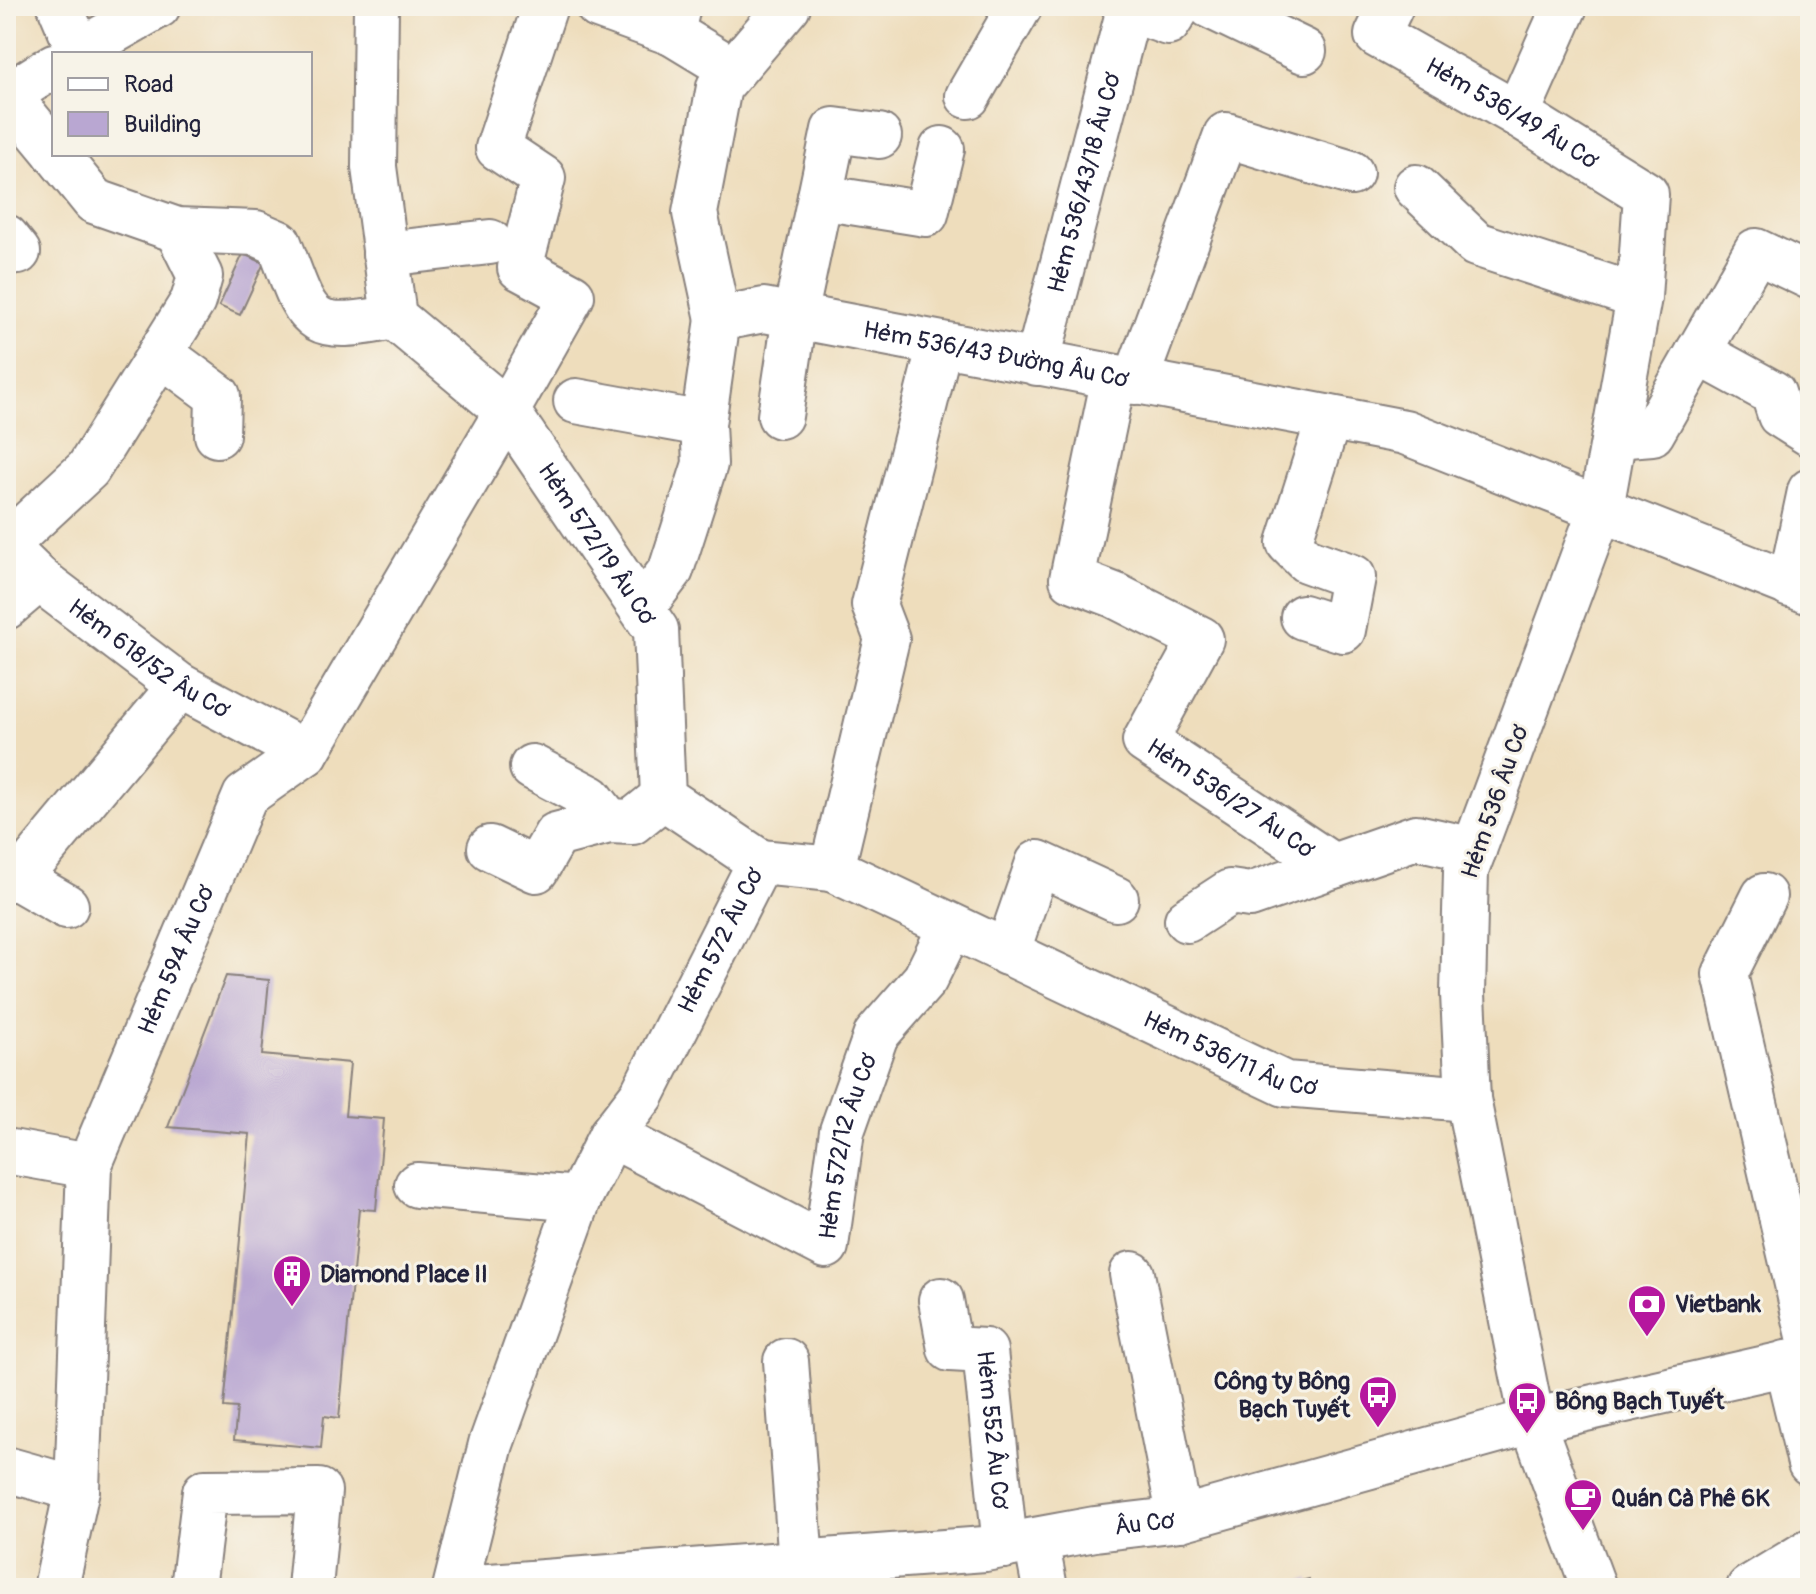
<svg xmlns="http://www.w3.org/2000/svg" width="1816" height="1594" viewBox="0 0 1816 1594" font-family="Pangolin,sans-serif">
<rect width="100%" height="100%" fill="#f7f3e8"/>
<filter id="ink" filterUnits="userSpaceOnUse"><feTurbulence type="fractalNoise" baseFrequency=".0125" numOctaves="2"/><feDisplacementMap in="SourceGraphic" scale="16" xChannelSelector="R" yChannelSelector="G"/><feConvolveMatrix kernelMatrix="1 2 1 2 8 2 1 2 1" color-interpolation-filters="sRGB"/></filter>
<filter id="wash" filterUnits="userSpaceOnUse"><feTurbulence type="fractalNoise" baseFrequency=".006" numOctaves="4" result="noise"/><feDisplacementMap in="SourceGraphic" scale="32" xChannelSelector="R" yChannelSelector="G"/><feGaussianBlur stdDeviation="1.8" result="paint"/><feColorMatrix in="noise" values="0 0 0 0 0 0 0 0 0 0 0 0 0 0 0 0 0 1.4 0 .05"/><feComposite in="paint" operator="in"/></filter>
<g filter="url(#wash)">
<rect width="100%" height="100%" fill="#eeddbc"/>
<g id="blocks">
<g fill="#b9a7d2">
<polygon points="243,254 264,263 240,315 219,306"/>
<polygon points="226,976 269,980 262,1055 350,1063 345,1116 384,1119 376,1210 359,1209 339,1418 324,1416 321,1448 234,1440 237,1408 224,1407 250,1134 168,1127"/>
<polygon points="1309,1579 1312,1588 1279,1588 1279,1587"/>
</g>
</g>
</g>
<g filter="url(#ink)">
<use href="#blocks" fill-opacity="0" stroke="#88807c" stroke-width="2"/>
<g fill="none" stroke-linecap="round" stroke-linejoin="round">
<g stroke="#88807c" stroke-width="48">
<g id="minor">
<polyline points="60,6 79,51"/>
<path id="s1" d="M 545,6 L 498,148 L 543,178 L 520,268 L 572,296 L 507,411 L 656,630 L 663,797 L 760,862"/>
<polyline points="598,6 672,33"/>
<polyline points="678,6 672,33 733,70"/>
<path id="s2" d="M 788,6 L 719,87 L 695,213 L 718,319 L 764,310 L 1405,432 L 1810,592"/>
<polyline points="1210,6 1304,51"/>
<path id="s3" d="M 1391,6 L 1377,35 L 1517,114 L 1646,194 L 1639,297 L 1601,508 L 1466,871 L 1463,994 L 1468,1099 L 1532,1421 L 1594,1588"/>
<polyline points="1129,9 1168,23 1179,6"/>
<polyline points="74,54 158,6"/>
<polyline points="6,93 54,151"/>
<polyline points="8,95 54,66"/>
<polyline points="968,96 1020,6"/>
<polyline points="1517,114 1565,6"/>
<path d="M 56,154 L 94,201 L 177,230 L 256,233 L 279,243 C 309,321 304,335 394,317"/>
<polyline points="1416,187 1476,244 1639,297"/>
<polyline points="820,197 834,130 879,136"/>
<polyline points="6,237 18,252"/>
<polyline points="385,254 490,242"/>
<polyline points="1698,352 1773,393 1780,415 1810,434"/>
<polyline points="160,353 218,396 217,435"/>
<path id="s4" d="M 1037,363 L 1129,9 L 1124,6"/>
<path id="s5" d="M 1114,377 L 1072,579 L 1114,595 L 1201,639 L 1145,741 L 1333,866 L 1416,837 L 1474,850"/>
<polyline points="1135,382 1226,135 1351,173"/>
<polyline points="576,401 703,424"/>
<polyline points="780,416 795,316 820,197 926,214 942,149"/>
<polyline points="1615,436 1652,433 1756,251 1810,277"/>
<polyline points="6,545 88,469 193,301 200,276 177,230"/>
<path id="s6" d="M 6,547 L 39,579 L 180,686 L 306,753"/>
<polyline points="1790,585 1810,491"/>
<polyline points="6,607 39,579"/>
<polyline points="642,608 671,570 705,464 703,424 718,319"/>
<polyline points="1303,617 1343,630 1353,577 1306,560 1289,543 1329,418"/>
<polyline points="532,767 591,798 609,821"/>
<polyline points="490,848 536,870 556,835 609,821 632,822 663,797"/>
<path id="s7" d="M 832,869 L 1285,1084 L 1468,1099"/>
<polyline points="6,879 19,879 66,906"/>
<polyline points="19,879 180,686"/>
<polyline points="1764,896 1725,974 1810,1340"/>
<polyline points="1187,920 1230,892 1250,895 1333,866"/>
<polyline points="1007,953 1038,863 1116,899"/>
<path id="s8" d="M 611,1135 L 826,1246 L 842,1131 L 876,1035 L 925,979 L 951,926"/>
<polyline points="6,1151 89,1166"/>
<polyline points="417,1185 579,1199"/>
<polyline points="1132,1274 1180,1519"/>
<path id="s9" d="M 941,1300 L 950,1349 L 985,1351 L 1005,1546"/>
<polyline points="786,1361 801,1563"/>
<polyline points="1786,1363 1810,1463"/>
<polyline points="6,1469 77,1489"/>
<polyline points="1036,1541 1045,1588"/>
<path id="s10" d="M 56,1588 L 77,1489 L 89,1166 L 245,796 L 306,753 L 507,411 L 394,317 L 374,167 L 376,6"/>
<polyline points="193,1588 205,1492 319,1491 310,1588"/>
<path id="s11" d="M 455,1588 L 491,1444 L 579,1199 L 611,1135 L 642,1095 L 760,862 L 832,869 L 887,639 L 874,605 L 940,344"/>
<polyline points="1749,1588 1810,1551"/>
</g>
</g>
<g stroke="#88807c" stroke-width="48">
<g id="major">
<path id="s12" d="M 462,1588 L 985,1549 L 1095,1529 L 1180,1519 L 1532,1421 L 1810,1358"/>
</g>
</g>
<use href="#minor" stroke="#fff" stroke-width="44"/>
<use href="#major" stroke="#fff" stroke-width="44"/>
</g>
</g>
<defs>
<g id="building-pin" transform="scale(2)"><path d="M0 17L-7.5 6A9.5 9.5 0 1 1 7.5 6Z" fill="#b5179e" stroke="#f7f3e8"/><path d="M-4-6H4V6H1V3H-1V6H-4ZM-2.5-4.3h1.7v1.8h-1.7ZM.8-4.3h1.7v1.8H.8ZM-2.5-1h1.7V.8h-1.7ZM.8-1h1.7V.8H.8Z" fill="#fff"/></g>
<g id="bank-pin" transform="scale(2)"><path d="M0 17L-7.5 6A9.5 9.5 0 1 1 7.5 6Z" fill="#b5179e" stroke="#f7f3e8"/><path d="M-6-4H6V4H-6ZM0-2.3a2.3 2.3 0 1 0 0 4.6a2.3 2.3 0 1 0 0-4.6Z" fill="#fff"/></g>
<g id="bus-pin" transform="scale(2)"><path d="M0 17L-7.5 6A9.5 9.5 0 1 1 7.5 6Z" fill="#b5179e" stroke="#f7f3e8"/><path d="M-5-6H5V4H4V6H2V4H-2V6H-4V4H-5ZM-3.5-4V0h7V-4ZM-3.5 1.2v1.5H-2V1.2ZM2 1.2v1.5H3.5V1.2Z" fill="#fff"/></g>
<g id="cafe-pin" transform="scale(2)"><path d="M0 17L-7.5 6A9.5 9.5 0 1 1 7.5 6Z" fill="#b5179e" stroke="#f7f3e8"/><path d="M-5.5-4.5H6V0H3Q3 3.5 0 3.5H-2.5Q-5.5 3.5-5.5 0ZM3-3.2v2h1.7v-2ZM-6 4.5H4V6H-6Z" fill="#fff"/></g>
</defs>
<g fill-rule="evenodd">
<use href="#building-pin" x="292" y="1274"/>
<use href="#bank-pin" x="1647" y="1304"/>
<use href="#bus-pin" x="1378" y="1395"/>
<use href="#bus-pin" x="1527" y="1401"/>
<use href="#cafe-pin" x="1583" y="1498"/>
</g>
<g text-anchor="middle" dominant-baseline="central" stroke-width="6" stroke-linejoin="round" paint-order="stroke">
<g font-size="24" fill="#22223b" stroke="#f7f3e8">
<text stroke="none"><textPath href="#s3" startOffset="188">Hẻm 536/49 Âu Cơ</textPath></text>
<text stroke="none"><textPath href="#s4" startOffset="186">Hẻm 536/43/18 Âu Cơ</textPath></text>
<text stroke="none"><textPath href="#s2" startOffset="626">Hẻm 536/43 Đường Âu Cơ</textPath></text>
<text stroke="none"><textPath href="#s1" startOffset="648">Hẻm 572/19 Âu Cơ</textPath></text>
<text stroke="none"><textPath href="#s6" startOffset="182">Hẻm 618/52 Âu Cơ</textPath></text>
<text stroke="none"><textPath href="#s5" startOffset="568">Hẻm 536/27 Âu Cơ</textPath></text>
<text transform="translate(1495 802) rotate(-71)">Hẻm 536 Âu Cơ</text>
<text stroke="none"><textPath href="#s11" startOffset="704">Hẻm 572 Âu Cơ</textPath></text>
<text stroke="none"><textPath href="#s10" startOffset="648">Hẻm 594 Âu Cơ</textPath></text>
<text stroke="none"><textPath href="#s7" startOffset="440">Hẻm 536/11 Âu Cơ</textPath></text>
<text stroke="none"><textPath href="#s8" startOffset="344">Hẻm 572/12 Âu Cơ</textPath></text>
<text stroke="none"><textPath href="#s9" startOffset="164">Hẻm 552 Âu Cơ</textPath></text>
<text stroke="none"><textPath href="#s12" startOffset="686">Âu Cơ</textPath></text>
</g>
<g font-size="24" font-weight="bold" fill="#22223b" stroke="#f7f3e8" text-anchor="start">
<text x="320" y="1274">Diamond Place II</text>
<text x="1675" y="1304">Vietbank</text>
<text x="1350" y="1381" text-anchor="end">Công ty Bông<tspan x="1350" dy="28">Bạch Tuyết</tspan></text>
<text x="1555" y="1401">Bông Bạch Tuyết</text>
<text x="1611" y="1498">Quán Cà Phê 6K</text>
</g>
</g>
<rect width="1816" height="1594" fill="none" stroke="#f7f3e8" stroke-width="32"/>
<rect x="52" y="52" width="260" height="104" fill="#f7f3e8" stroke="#a29fa3" stroke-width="2"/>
<rect x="68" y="78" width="40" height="12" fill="#ffffff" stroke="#a29fa3" stroke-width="2"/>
<text x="124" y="92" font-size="24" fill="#22223b">Road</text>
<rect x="68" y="112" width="40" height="24" fill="#b9a7d2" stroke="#a29fa3" stroke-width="2"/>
<text x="124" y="132" font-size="24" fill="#22223b">Building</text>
</svg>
